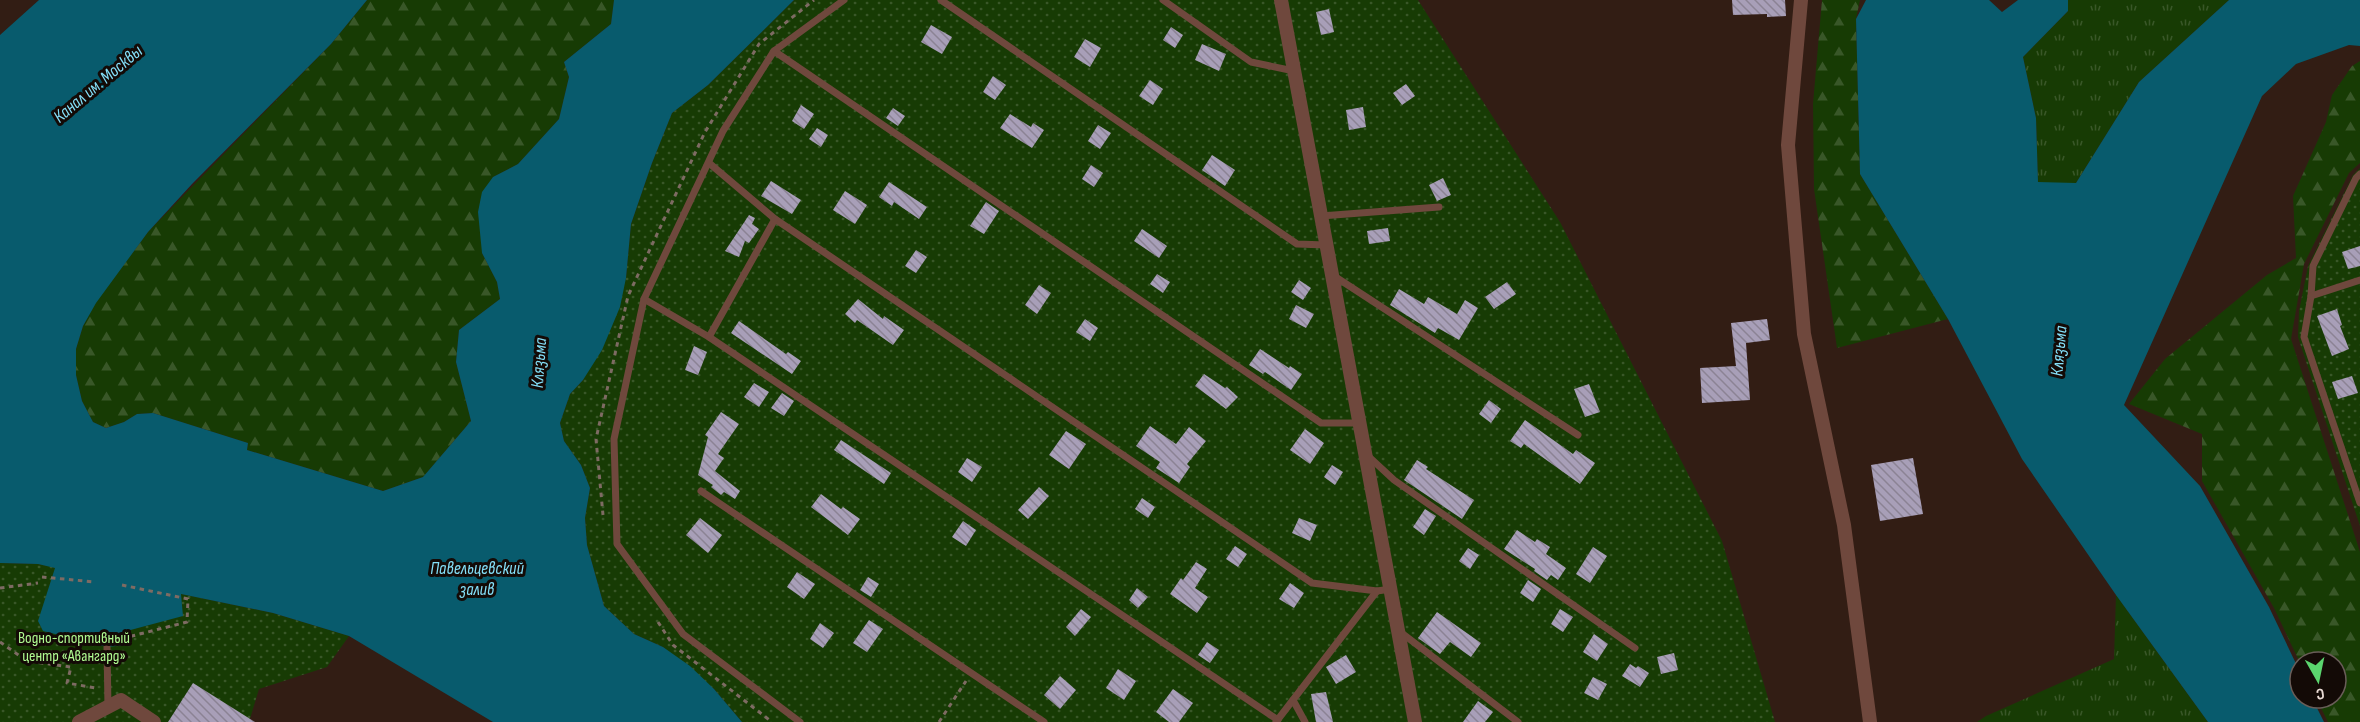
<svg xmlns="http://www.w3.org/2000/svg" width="2360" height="722" viewBox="0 0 2360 722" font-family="'Sofia Sans Condensed',sans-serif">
<defs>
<pattern id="grass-tufts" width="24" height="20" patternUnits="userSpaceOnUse" patternTransform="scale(1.5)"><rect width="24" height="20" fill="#173b04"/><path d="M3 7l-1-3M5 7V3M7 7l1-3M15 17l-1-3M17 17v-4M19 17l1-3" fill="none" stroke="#395728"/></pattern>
<pattern id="forest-firs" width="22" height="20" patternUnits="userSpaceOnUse" patternTransform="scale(1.5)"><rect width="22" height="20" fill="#173b04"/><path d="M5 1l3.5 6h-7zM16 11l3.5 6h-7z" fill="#395728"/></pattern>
<pattern id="park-dots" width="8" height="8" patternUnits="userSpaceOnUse" patternTransform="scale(1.5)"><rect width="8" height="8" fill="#173b04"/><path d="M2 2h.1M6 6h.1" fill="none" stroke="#395728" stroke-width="1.8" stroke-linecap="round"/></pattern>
<pattern id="building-back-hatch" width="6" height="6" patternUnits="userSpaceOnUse" patternTransform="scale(1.5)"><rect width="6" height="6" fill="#a89fb8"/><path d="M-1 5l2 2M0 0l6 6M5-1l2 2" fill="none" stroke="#8b8394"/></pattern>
</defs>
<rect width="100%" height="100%" fill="#321d14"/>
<g fill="url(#grass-tufts)">
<polygon points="2068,0 2229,0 2139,82 2076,183 2038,183 2036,118 2023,57 2068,11"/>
<polygon points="2116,595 2208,722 1977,722 1986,716 2114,659"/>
</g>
<g fill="url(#forest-firs)">
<polygon points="367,0 614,0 611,24 564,62 569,77 559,119 518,164 493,177 482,253 497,282 500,299 459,330 456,362 471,421 423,477 383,491 247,450 248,443 153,413 137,414 124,422 106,428 93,422 82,401 76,375 76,349 83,326 95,303 148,232 331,44"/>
<polygon points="1822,0 1860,0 1856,19 1860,174 1948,319 1837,348 1814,189 1813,104"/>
<polygon points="2360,61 2360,163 2349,173 2304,264 2291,339 2360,552 2360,722 2328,722 2316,698 2336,698 2336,662 2300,663 2274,608 2202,481 2202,434 2129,404 2165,359 2267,275 2296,258 2293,196 2326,122 2332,95 2352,66"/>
</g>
<g fill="url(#park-dots)">
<polygon points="794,0 1418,0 1560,222 1722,541 1775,722 742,722 714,689 663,647 634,634 604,606 587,545 585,518 590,488 581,465 564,441 560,423 570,394 583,380 626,278 631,224 652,163 672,113 708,85"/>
<polygon points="2360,168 2360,526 2298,337 2299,311 2308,266 2353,175"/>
<polygon points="0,563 38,564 273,613 349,636 327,667 259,689 249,722 0,722"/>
</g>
<g fill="#085b6d">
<polygon points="39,0 367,0 331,44 192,184 148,232 96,303 83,326 76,349 76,375 82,401 93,422 106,428 124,422 137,414 153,413 248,443 247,450 383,491 423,477 471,421 456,362 459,330 500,299 497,282 482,253 478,212 482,192 493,177 518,164 559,119 569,77 564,62 611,24 614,0 794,0 708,85 672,113 652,163 631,224 626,278 620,307 602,350 583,380 570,394 560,423 564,441 581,465 590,488 585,518 587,545 604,606 634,634 663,647 690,666 714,689 742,722 493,722 349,636 273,613 181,594 183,616 123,632 125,645 107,647 43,631 38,621 55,568 38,564 0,563 0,35"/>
<polygon points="1866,0 1989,0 2002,12 2018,0 2068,0 2068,11 2023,57 2036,118 2038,182 2076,183 2139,82 2229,0 2360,0 2360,46 2349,45 2296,64 2262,96 2124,405 2200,486 2269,607 2300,672 2300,698 2312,698 2324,722 2208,722 2116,595 2022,459 1948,319 1860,174 1856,19"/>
</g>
<g fill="url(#building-back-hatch)">
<polygon points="1732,0 1785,0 1786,16 1767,17 1767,14 1733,15"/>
<polygon points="1329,9 1334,32 1321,35 1316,12"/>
<polygon points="931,25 952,37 942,54 921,42"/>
<polygon points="1171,27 1183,35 1175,48 1163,40"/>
<polygon points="1085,39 1101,48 1090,67 1074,57"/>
<polygon points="1202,44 1226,54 1219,71 1195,60"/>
<polygon points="993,76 1006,85 995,100 983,92"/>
<polygon points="1150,80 1163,89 1153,105 1139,96"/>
<polygon points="1406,84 1415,96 1402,105 1393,93"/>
<polygon points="801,105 814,114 804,129 792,121"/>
<polygon points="1363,107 1366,127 1349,130 1346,110"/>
<polygon points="893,108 905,116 898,126 886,118"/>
<polygon points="1010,114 1031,127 1033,123 1044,130 1032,148 1000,128"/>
<polygon points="1098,125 1111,133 1100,149 1088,141"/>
<polygon points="817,128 828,135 821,147 809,139"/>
<polygon points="1212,155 1235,170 1225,186 1202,170"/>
<polygon points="1091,165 1103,173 1094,187 1082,179"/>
<polygon points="1443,178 1451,195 1437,201 1429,185"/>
<polygon points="771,181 801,200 792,214 761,196"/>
<polygon points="889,182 927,207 919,219 894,202 892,206 879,197"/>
<polygon points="845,191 867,205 855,224 833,210"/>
<polygon points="986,202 999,211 984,234 970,226"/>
<polygon points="749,215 755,218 752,224 759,229 749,243 745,241 739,257 725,251"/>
<polygon points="1388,228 1390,241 1369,244 1367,231"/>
<polygon points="1142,229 1167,246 1159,258 1134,241"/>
<polygon points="2360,246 2360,266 2348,269 2342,252"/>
<polygon points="916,250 927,257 916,273 905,266"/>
<polygon points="1157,274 1170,282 1163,293 1150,284"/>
<polygon points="1299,280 1311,288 1303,300 1291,292"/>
<polygon points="1507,282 1516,294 1494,309 1485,297"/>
<polygon points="1039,285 1051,293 1037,314 1025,305"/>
<polygon points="1399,289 1424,304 1428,297 1457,314 1465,300 1478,308 1459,340 1438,328 1435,333 1390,305"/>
<polygon points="858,299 883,319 884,316 904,330 893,345 857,320 855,323 845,314"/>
<polygon points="1296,305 1314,314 1306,328 1289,319"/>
<polygon points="2337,309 2342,325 2340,326 2349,349 2332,356 2317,316"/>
<polygon points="1085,319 1098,328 1090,341 1076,332"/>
<polygon points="1767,319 1770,340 1746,343 1750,400 1702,403 1700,368 1736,366 1731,323"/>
<polygon points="739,321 786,354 788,352 801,361 792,374 731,333"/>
<polygon points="694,346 707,352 698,375 685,370"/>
<polygon points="1260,349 1289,368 1290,366 1302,374 1291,390 1265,372 1263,374 1249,365"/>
<polygon points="1204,374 1225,388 1227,387 1238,397 1226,409 1195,386"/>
<polygon points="2352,376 2358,393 2338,399 2332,382"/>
<polygon points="754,383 769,392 759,407 744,397"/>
<polygon points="1589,384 1600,412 1585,417 1574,389"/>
<polygon points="782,393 794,401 784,416 771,408"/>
<polygon points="1489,400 1501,409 1491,423 1479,414"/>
<polygon points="721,412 739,424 718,454 724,458 715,471 740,491 735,499 724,492 721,495 711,487 713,485 698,475 708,437 705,435"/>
<polygon points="1525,420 1573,454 1576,450 1595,463 1580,484 1524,444 1521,448 1510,441"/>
<polygon points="1150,426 1176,444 1189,427 1206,441 1187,464 1190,467 1179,483 1156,468 1160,462 1136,446"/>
<polygon points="1305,429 1324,443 1310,464 1290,450"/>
<polygon points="1066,431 1086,444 1069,469 1049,455"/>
<polygon points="841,440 891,473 884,484 834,450"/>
<polygon points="967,458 982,467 972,482 958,472"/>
<polygon points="1913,458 1923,514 1880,521 1871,465"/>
<polygon points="1417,460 1428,467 1426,469 1474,500 1462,519 1404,480"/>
<polygon points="1332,465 1343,472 1335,485 1324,477"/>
<polygon points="1039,487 1049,496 1028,519 1018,510"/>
<polygon points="821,494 841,509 843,507 860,519 848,535 811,507"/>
<polygon points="1142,498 1155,507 1148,518 1135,509"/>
<polygon points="1425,509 1436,516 1424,535 1413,527"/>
<polygon points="700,518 722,535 708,553 686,535"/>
<polygon points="1299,518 1317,525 1310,541 1292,533"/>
<polygon points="963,521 976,530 966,546 952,537"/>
<polygon points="1517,530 1535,542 1537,539 1550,547 1546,554 1566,568 1558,580 1551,575 1547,580 1534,571 1535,569 1504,549"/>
<polygon points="1235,546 1247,554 1238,567 1226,559"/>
<polygon points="1593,547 1607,556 1590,583 1576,574"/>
<polygon points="1468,548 1479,555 1470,569 1459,561"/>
<polygon points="1196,562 1207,569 1195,588 1208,597 1197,613 1170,594 1181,578 1183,580"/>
<polygon points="797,572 815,584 804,599 787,587"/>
<polygon points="868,577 879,584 871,597 860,590"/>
<polygon points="1528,580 1541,589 1533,602 1520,593"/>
<polygon points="1290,583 1304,593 1294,608 1279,599"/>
<polygon points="1137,588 1148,597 1138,608 1129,600"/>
<polygon points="1081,609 1091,617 1075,636 1066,627"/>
<polygon points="1560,609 1573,617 1563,632 1551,624"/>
<polygon points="1437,612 1481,643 1471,657 1450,642 1440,654 1418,638"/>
<polygon points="869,620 883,629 867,652 853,643"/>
<polygon points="820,623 834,633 823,648 810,639"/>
<polygon points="1594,634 1608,644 1597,661 1583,652"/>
<polygon points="1207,642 1219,650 1210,663 1198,655"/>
<polygon points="1674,653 1678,670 1661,674 1657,657"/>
<polygon points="1346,655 1356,672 1336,684 1326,667"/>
<polygon points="1630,664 1636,668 1638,666 1649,673 1640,687 1622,676"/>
<polygon points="1118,669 1136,681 1124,700 1106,688"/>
<polygon points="1060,676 1076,690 1060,709 1044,695"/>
<polygon points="1593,677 1607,684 1598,700 1584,693"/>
<polygon points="193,683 255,722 168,722"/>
<polygon points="1173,689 1193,703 1179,722 1169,722 1156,712"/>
<polygon points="1326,692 1333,722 1316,722 1311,694"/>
<polygon points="1478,701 1493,712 1485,722 1463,722"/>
</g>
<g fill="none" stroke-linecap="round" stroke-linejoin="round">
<g stroke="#7e6b63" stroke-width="3" stroke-dasharray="4.5 4.5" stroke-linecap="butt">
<polyline points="603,515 596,439 628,296 705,132 759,44 814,0"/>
<polyline points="42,577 95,582"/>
<polyline points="122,585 188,599 187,622 128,637"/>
<polyline points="0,588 38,583"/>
<polyline points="658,622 673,645 772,722"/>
<polyline points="0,642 27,661 71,667 67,683 96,688"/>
<polyline points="939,722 966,681"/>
</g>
<g stroke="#6f483d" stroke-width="7">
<polyline points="941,0 1297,244 1326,245"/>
<polyline points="1163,0 1251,62 1294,71"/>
<polyline points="774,51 1321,423 1359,423"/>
<polyline points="709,163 775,219 1312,583 1377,591"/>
<polyline points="2360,174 2356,178 2313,266 2311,296 2304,337 2360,503"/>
<polyline points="1321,216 1439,207"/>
<polyline points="1334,276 1578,435"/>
<polyline points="2311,296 2360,280"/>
<polyline points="644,299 709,337 1278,720"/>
<polyline points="709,337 775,219"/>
<polyline points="1367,455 1394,480 1635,648"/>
<polyline points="701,491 1044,722"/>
<polyline points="1399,631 1518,722"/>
<polyline points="107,647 108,707"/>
<polyline points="1293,700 1305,722"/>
<polyline points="800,722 683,634 617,544 614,439 644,299 723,131 774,51 844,0"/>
<polyline points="1276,722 1377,591 1391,589"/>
</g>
<g stroke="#6f483d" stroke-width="14">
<polyline points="1281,0 1415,722"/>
<polyline points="1801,0 1788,145 1804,334 1844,525 1870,722"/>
<polyline points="79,722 121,700 154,722"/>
</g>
</g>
<g text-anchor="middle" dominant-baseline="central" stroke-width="6" stroke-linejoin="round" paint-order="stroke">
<g font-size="16" fill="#affa91" stroke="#130a06">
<text x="74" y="638">Водно-спортивный<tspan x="74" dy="18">центр «Авангард»</tspan></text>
</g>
<g font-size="18" font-style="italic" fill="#84dff8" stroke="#130a06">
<text transform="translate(98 84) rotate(-40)">Канал им. Москвы</text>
<text transform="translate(2059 351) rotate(-85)">Клязьма</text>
<text transform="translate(539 363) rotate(-86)">Клязьма</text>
<text x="477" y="568">Павельцевский<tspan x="477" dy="21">залив</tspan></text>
</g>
</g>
<g transform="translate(2318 680) rotate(171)"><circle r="28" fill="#130a06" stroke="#695d58" stroke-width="1.5"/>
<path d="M0-4.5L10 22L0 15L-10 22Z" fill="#5bd56e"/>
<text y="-9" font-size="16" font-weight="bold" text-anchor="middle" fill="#e9dad4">С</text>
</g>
</svg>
